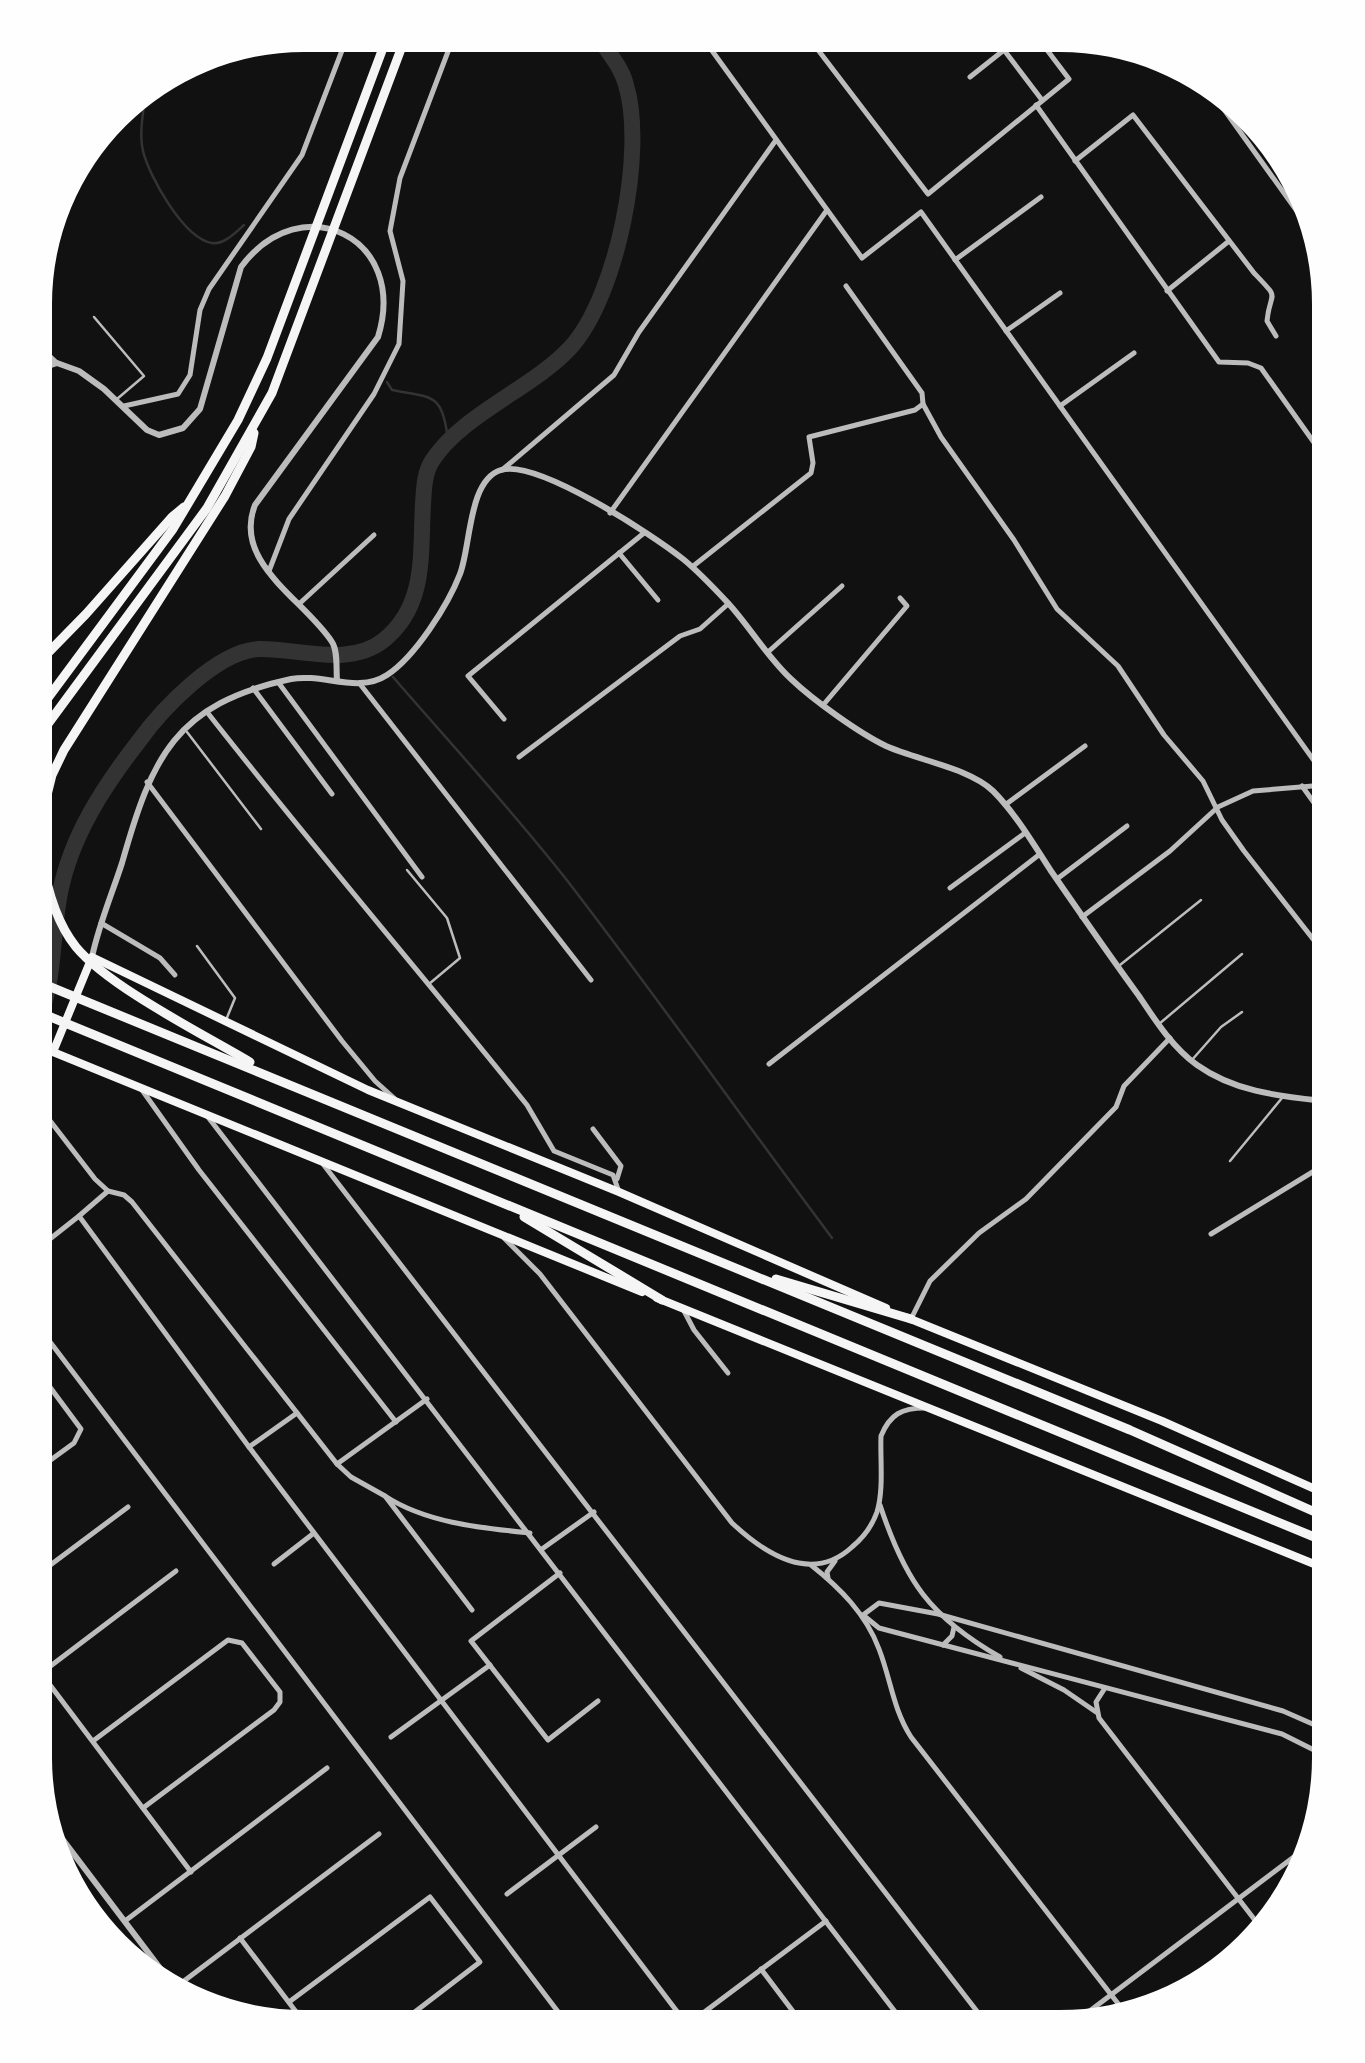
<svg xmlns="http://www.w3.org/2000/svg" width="1365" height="2063" viewBox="0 0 1365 2063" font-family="Signika,sans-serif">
<rect width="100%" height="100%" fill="#111"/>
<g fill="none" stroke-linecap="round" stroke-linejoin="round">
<g stroke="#333" stroke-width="2.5">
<path d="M 145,97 C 143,115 139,133 143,151 C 149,176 184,239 212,243 C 224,245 236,232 244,225"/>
<path d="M 387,382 L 392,390 C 432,398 443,392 448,441"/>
<path d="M 393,677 C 451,744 511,809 566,879 C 657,997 743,1119 832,1238"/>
<polyline points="82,1898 112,1936"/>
</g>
<path stroke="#333" stroke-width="16" d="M 41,1013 C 55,974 52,933 60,893 C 71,836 104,786 139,741 C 162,709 217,651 259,649 C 298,648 349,668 384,640 C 427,605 420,554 423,504 C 424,489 424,474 432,461 C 461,415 533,388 570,348 C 617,297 646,151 626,85 C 622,68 610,55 601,41"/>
<g stroke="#bcbcbc" stroke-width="2.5">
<polyline points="94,317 144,376 117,399"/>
<polyline points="42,497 46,502"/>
<polyline points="187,732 261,829"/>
<polyline points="407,870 447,918 460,958 429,984"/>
<polyline points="197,946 235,998 226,1020"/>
<polyline points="1120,965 1201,900"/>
<polyline points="1159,1024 1242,954"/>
<polyline points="1191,1061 1221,1027 1242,1012"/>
<polyline points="1230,1161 1282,1098"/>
</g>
<g stroke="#bcbcbc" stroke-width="5">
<polyline points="705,41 862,258 921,212 1325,776"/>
<polyline points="812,42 928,194 1069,79 1041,42"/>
<polyline points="970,77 1004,50 1042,100"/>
<polyline points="1208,87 1309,228"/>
<polyline points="1036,105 1219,362 1248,363 1261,368 1325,458"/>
<path d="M 1075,161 L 1133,115 L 1254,273 C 1282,302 1270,289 1267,321 L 1276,336"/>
<polyline points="955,260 1041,197"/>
<polyline points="1167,291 1229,241"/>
<polyline points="1006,331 1060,293"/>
<polyline points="42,349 57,363"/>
<polyline points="923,404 941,437 1014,540 1057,609 1118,666 1164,735 1203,781 1222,820 1244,851 1324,953"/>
<polyline points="124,406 178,394 190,375 200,310 209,289 302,155 346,40"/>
<polyline points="1060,406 1134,353"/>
<polyline points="502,470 614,375 639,332 776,140"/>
<polyline points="610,513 827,210"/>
<polyline points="619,553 658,600"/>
<polyline points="692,567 811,473 813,463 809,437 915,410 923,404 922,393 846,286"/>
<polyline points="269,571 289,519 374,394 399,344 403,281 390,231 400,178 452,41"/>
<polyline points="299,604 374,535"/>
<polyline points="768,652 842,586"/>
<polyline points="278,682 422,877"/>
<polyline points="360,684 591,980"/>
<polyline points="253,688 332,794"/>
<polyline points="824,704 907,606 900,598"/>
<path d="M 207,712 C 311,845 421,973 527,1105 L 554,1151 L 613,1175 L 619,1192"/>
<polyline points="504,719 468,676 644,533"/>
<polyline points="519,757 680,636 700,629 728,604"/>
<polyline points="147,782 342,1041 375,1081 395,1099"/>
<polyline points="1302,786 1325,818"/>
<polyline points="1005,805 1085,746"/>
<polyline points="1057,879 1127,826"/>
<polyline points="950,888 1025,833"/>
<polyline points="1082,917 1170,851 1218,807 1253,791 1325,785"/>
<polyline points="101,923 160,958 175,975"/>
<polyline points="769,1064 1040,854"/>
<polyline points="142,1090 199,1170 396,1422"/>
<polyline points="41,1109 95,1179 108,1191 79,1216 249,1447 685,2022"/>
<polyline points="208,1117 903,2022"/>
<polyline points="593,1129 621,1166 617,1179"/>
<polyline points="323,1164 986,2023"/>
<polyline points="108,1191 124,1195 132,1202 337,1464 351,1477 385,1496"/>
<polyline points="1211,1234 1324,1165"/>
<path d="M 504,1238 L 540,1274 L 732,1523 C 765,1554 812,1584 852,1547 C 863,1538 872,1526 877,1512 C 884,1489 880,1459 881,1436 C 890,1414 902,1408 925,1408"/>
<polyline points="41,1246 79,1216"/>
<polyline points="683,1309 694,1330 728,1373"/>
<polyline points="911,1319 930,1281 979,1233 1026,1199 1116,1107 1124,1086 1170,1038"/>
<polyline points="41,1330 565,2021"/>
<polyline points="249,1447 297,1413"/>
<polyline points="337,1464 427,1399"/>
<polyline points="41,1467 74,1443 81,1429 41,1375"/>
<path d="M 880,1505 C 905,1581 930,1617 1000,1657"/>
<polyline points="542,1549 594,1512"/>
<polyline points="274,1564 314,1533"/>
<path d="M 811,1565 C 840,1588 866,1614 879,1649 C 891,1680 893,1709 911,1737 L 1123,2010"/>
<polyline points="41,1572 128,1507"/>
<polyline points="560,1573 471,1641 548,1740 598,1701"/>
<polyline points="828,1578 827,1572 835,1561"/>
<path d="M 472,1610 L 385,1496 C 426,1523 482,1528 530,1533"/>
<polyline points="943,1645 952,1636 954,1627"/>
<polyline points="1021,1668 1064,1690 1096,1712"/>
<polyline points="41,1673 191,1872"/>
<polyline points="40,1674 176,1571"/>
<polyline points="1105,1688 1096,1702 1099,1718 1261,1928"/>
<polyline points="391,1737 490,1665"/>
<polyline points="93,1741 228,1640 242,1643 280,1692 280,1702 274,1710 143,1808"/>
<polyline points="1324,1755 1282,1734 879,1628 863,1615 879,1603 938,1614 1283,1711 1324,1729"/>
<polyline points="507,1894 596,1827"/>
<polyline points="125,1921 327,1768"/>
<polyline points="240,1938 303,2021"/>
<polyline points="761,1969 801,2022"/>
<polyline points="176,1987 379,1834"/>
<polyline points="289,2002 430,1897 480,1962 403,2021"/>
<polyline points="1079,2019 1311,1844"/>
<polyline points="691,2022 826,1921"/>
</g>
<g stroke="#bcbcbc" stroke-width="6">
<path d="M 42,368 L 57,363 L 79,371 L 104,389 L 147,430 L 159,435 L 183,428 L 200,409 L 241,267 C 301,186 409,237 378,337 L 255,505 C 232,563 305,600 332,642 C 338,651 336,669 337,680"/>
<path d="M 92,957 C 99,924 112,894 122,863 C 152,757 175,704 291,679 C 323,673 358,694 387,675 C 415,657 448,605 460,574 C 471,546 468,480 501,470 C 537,459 653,535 683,559 C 699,572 714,588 728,603 C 750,627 767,657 791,679 C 813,700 859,733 886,746 C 917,760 969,768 993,791 C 1016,814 1034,845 1051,871 C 1080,913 1109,955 1139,996 C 1155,1020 1173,1048 1197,1065 C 1235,1092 1279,1096 1324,1101"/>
<polyline points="54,1828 172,1984"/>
</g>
<polyline stroke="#f5f5f5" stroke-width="7" points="41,1057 53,1052"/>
<g stroke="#f5f5f5" stroke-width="8">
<polyline points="642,1292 53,1052 92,957 368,1090 619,1192 886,1308"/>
<polyline points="657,1298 1324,1568"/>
<polyline points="908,1318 1162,1421 1324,1493"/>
</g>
<g stroke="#f5f5f5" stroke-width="9">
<polyline points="42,659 86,614 172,517 184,507"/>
<polyline points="42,706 173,529 238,420 267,358 386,40"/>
<polyline points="42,732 207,508 272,393 404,41"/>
<polyline points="42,815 52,775 64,750 225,496 251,447 254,433"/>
<path d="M 42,858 C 47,889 56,922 76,947 C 109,987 203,1034 250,1062"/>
<polyline points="41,983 1130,1430 1324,1516"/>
<polyline points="41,1013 1324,1541"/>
<polyline points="524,1217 662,1300"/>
<polyline points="776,1279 911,1319"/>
</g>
</g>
<path d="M0 0H1365V2063H0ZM304 52H1060A252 252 0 0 1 1312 304V1758A252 252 0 0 1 1060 2010H304A252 252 0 0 1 52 1758V304A252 252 0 0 1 304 52Z" fill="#fefefe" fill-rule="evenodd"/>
</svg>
